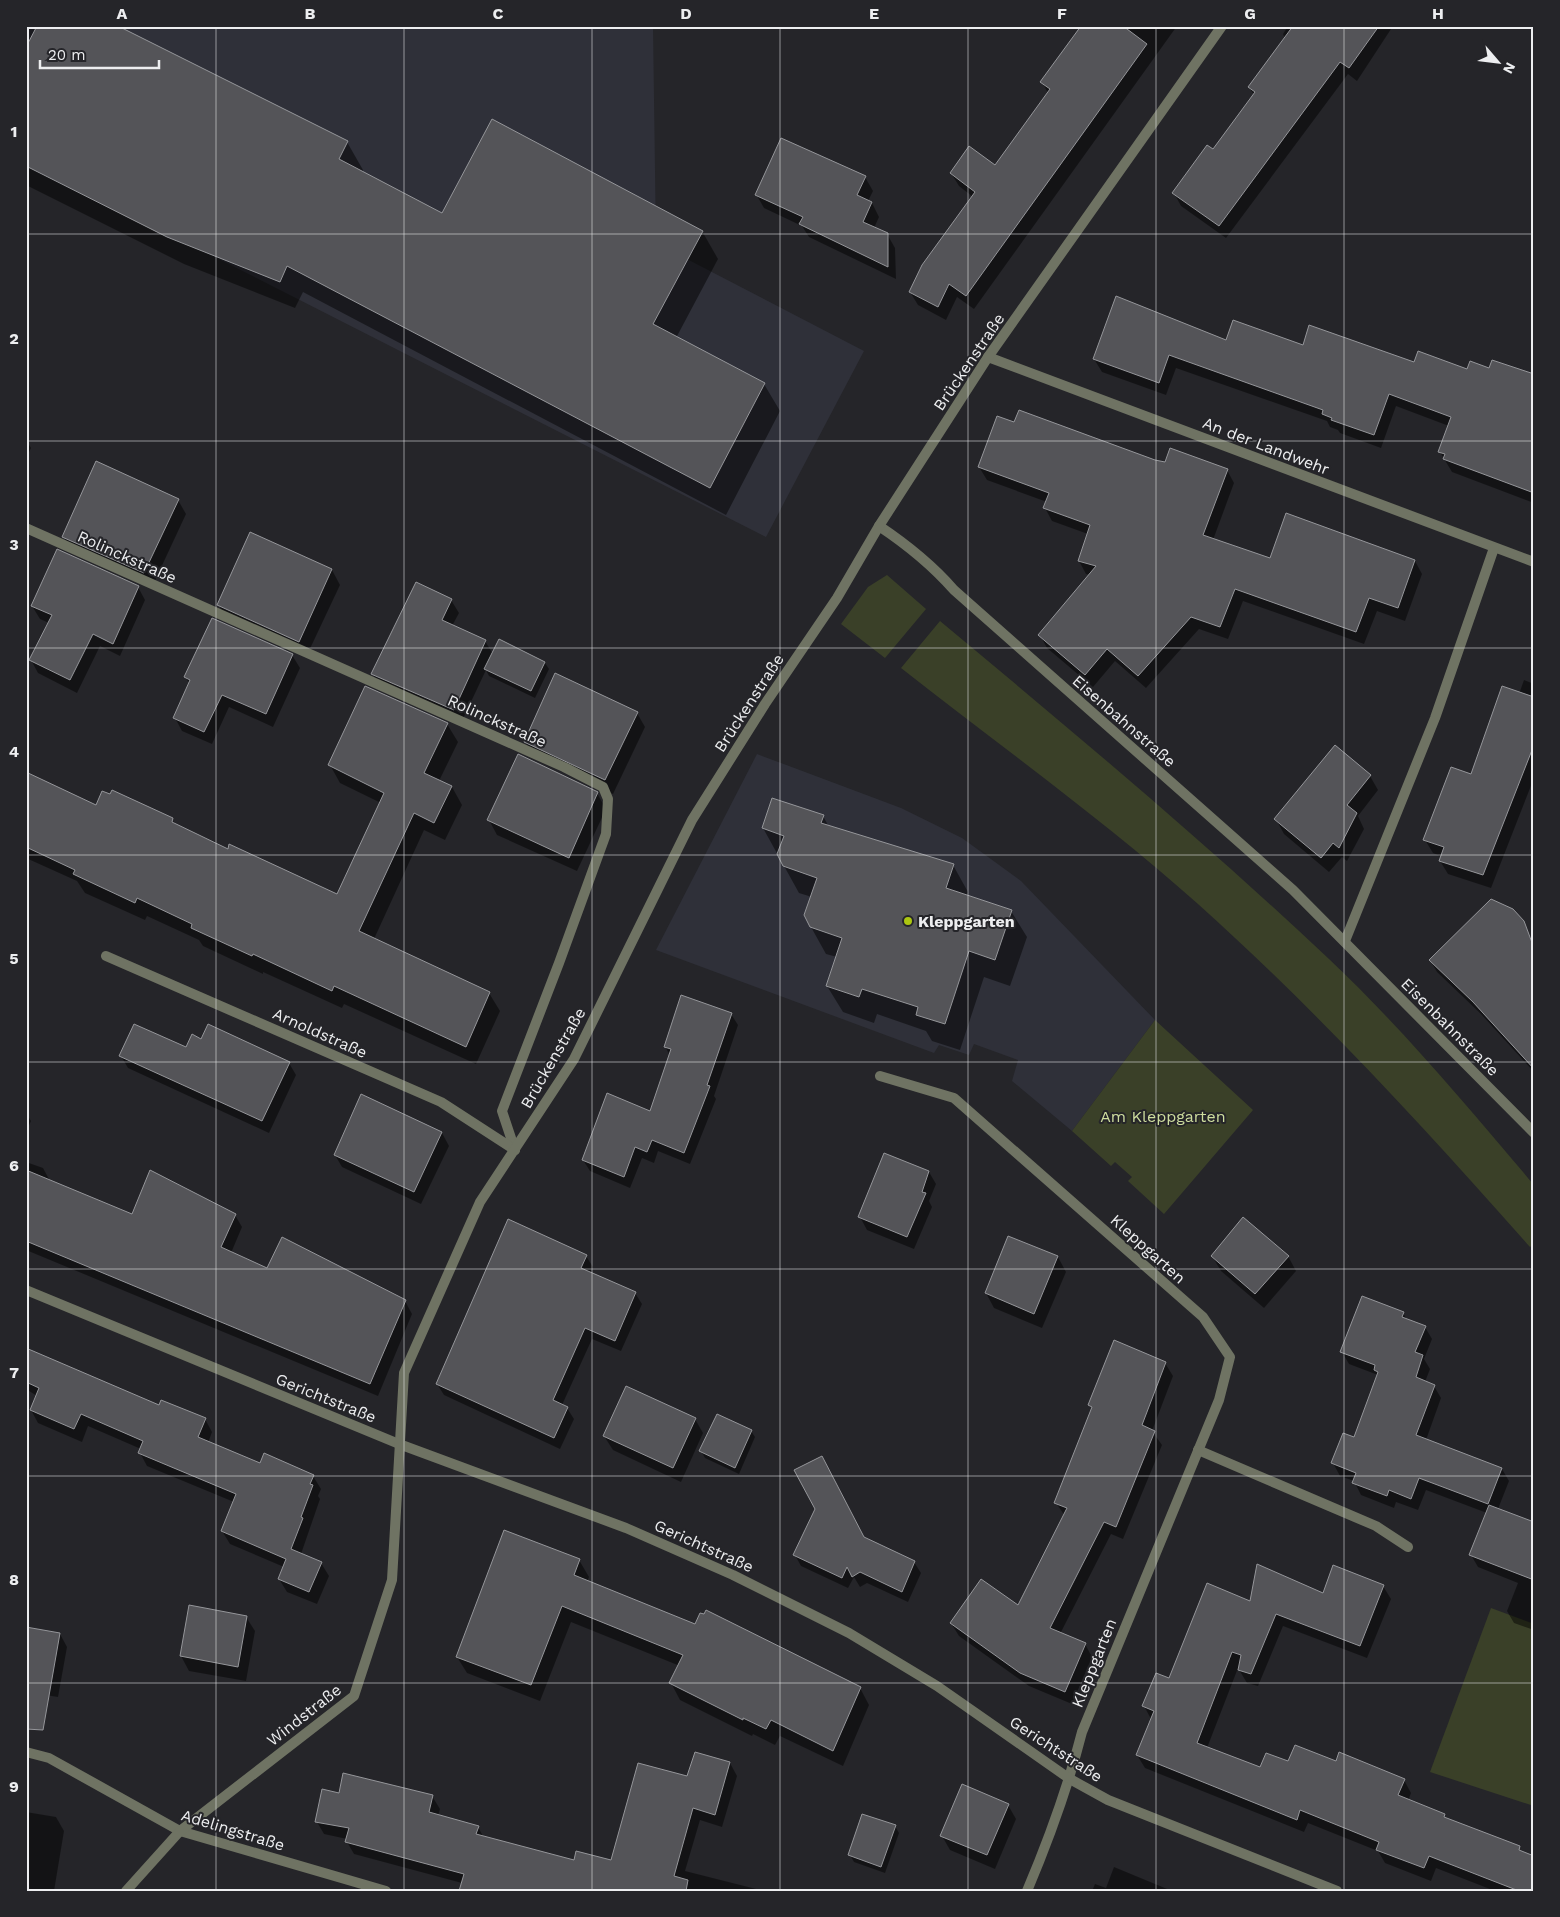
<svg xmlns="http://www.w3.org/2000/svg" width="1560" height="1917" viewBox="0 0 1560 1917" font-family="'Work Sans',sans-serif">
<rect width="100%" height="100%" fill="#252529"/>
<g fill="#2f3039">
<polygon points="26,26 653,26 656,243 864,351 766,537 26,161"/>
<polygon points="757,754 901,808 962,838 1021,881 1155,1020 1072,1131 1012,1081 1018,1060 974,1044 969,1055 939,1045 934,1053 656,950"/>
</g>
<g fill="#3a4028">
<polygon points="887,575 926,609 885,658 841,624 868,587"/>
<path d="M 940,621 C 1072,731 1204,841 1329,959 C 1403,1029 1468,1107 1534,1185 L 1534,1244 L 1530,1247 C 1425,1128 1316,1010 1198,904 C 1105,821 999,745 901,668 Z"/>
<polygon points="1155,1020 1253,1110 1164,1214 1128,1181 1132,1177 1115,1162 1111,1166 1072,1131"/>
<polygon points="1491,1608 1534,1624 1534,1806 1430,1772"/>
</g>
<g fill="#0007">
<polygon points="26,26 115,26 347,142 363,170 362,173 443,215 702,231 718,259 676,338 764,384 780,411 726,515 303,292 295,308 184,264 26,185"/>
<polygon points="1082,26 1177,26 974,309 957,297 946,320 918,305 910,292 973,197 959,186 951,173 996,167 1048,93 1042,82"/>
<polygon points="1288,26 1393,26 1357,81 1348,74 1226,238 1181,206 1174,193 1213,151 1254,95 1249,87 1285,39 1283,34"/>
<polygon points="865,177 873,191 868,201 872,203 879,217 874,228 887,234 895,248 896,279 809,237 802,226 764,208 756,194"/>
<polygon points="1227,341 1534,427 1534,503 1452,472 1440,452 1449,426 1396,406 1381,448 1340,433 1338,430 1330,427 1327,421 1176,368 1166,395 1102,372 1094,359"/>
<polygon points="1015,424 1154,461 1227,470 1234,483 1213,540 1271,560 1415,561 1422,574 1405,621 1377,611 1364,644 1243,601 1228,639 1199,629 1146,688 1115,661 1093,687 1047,648 1040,635 1090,575 1086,574 1079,561 1088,534 1052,521 1045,508 1047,502 987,480 979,467"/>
<polygon points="26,440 31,448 26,458"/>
<polygon points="178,500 186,514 152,587 72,551 64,537"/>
<polygon points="251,533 332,570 340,585 307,655 227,620 219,605"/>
<polygon points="138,587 145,600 120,656 100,646 77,693 38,673 31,660 49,623 40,619 32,606"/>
<polygon points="451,600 459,613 452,626 485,641 493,654 545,663 549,669 535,698 489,676 486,670 461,723 380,687 373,674"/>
<polygon points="292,655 300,668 273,727 229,707 212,744 182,731 175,718 190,684 185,677"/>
<polygon points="1524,680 1534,684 1534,778 1491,888 1448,874 1440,861 1442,857 1433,853 1425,840 1472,776 1519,694"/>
<polygon points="637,713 645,727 613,794 534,756 525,742"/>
<polygon points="447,724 458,742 439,781 452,787 462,805 445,840 424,830 374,939 489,993 500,1011 476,1064 344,1004 342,1008 263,972 263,974 203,946 199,940 147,916 145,920 85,893 77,881 26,858 26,773 96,806 172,819 176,826 228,850 338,895 381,803 340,783 330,765"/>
<polygon points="560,774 598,795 606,809 577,871 497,835 489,820"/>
<polygon points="1370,776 1378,790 1358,816 1364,829 1347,861 1342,857 1329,872 1284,834 1276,819"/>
<polygon points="823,816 829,827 953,865 968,892 967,896 1011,911 1027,937 1010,986 984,977 960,1050 932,1041 926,1031 877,1014 874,1023 843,1012 827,986 837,957 826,954 811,927 812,897 799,893 763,828"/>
<polygon points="1523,922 1534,944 1534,1072 1481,1014 1437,972 1430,960"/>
<polygon points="731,1014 738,1025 714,1096 716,1099 690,1164 658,1151 654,1163 642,1158 630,1188 590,1171 583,1160 651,1112 670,1056 665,1046"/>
<polygon points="201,1040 289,1063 296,1075 269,1133 128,1068 121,1056 187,1049"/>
<polygon points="361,1096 442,1133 449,1146 421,1204 342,1167 335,1155"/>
<polygon points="26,1113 31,1121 26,1132"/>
<polygon points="885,1155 929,1172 936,1184 929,1201 932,1207 914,1249 867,1230 860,1217"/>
<polygon points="26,1162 43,1168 50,1181 133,1215 235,1215 242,1227 231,1253 268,1270 405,1301 412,1314 378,1396 26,1250"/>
<polygon points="1009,1238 1058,1257 1066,1272 1042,1328 994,1308 986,1293"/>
<polygon points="586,1256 593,1267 590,1273 635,1293 642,1304 621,1351 592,1339 562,1405 567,1408 574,1419 560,1449 444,1395 437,1384"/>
<polygon points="1212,1256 1288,1256 1296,1271 1264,1308 1221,1271"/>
<polygon points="1403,1313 1407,1320 1425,1327 1432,1339 1424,1359 1430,1369 1425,1382 1434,1386 1441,1398 1426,1440 1502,1469 1509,1481 1498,1509 1534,1523 1534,1630 1514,1623 1507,1611 1518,1583 1478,1567 1471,1555 1487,1513 1426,1490 1418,1510 1396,1502 1394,1508 1361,1495 1354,1481 1340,1476 1333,1463 1354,1439 1378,1375 1349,1364 1342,1352"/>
<polygon points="1165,1363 1173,1376 1152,1431 1162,1445 1123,1539 1111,1534 1060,1634 1085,1644 1092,1657 1072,1704 1029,1686 959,1636 951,1623 1018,1607 1065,1516 1056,1503 1092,1410 1090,1405"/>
<polygon points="26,1364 205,1419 212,1432 208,1443 260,1465 313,1476 321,1489 318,1496 320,1499 301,1554 321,1563 329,1576 317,1604 287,1592 279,1579 284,1567 230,1544 222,1531 234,1502 147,1466 140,1453 141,1449 88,1426 82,1442 38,1423 31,1410 37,1396 26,1389"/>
<polygon points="695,1419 703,1433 681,1482 613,1450 604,1436"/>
<polygon points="751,1431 755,1437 739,1474 705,1458 701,1451"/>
<polygon points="864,1539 914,1562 921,1573 908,1602 867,1583 860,1587 854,1577 848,1588 801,1566 795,1555"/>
<polygon points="579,1560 589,1577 587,1582 695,1626 860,1688 869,1705 843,1766 780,1736 775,1745 753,1734 752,1736 680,1700 671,1683 680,1666 571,1622 540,1701 467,1673 457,1657"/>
<polygon points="1383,1586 1391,1599 1367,1658 1283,1626 1258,1686 1247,1683 1238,1668 1207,1748 1261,1769 1289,1763 1336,1762 1404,1780 1411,1793 1408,1801 1444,1815 1446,1819 1519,1847 1534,1891 1495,1891 1436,1868 1431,1881 1385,1863 1378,1851 1308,1823 1304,1832 1145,1768 1137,1755 1151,1719 1144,1706 1251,1603"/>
<polygon points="190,1606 246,1617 255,1631 246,1681 189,1671 181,1656"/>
<polygon points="60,1634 67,1647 58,1697 26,1692"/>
<polygon points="730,1763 737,1776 722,1827 700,1820 685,1871 764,1891 463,1891 462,1883 354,1854 347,1842 347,1839 324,1834 317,1822 340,1795 432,1796 440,1809 438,1816 478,1827 484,1838 575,1861 611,1861 688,1778"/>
<polygon points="1008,1805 1016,1819 995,1869 950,1850 942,1836"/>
<polygon points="26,1812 56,1817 64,1831 54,1891 26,1891"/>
<polygon points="895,1826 899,1833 885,1873 854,1862 850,1855"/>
<polygon points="1114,1867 1172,1891 1092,1891 1095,1884 1106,1888"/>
</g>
<g fill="#545458" stroke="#95969a">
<polygon points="37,26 118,26 348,141 339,159 442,213 492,119 703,231 653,324 765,383 710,488 287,266 280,282 167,237 26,166 26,47"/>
<polygon points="1081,26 1123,26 1147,44 966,296 949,284 938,307 909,292 922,265 975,192 950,173 969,146 995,165 1050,89 1040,82"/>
<polygon points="1293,26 1379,26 1349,68 1340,62 1219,226 1172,193 1207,145 1213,149 1255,92 1248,87"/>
<polygon points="781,138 866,176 857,195 872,202 863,222 888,233 888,267 799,224 803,217 755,195"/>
<polygon points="1116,296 1226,340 1233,320 1303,345 1309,325 1414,362 1418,351 1467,369 1470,361 1489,368 1492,360 1534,374 1534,493 1443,459 1445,454 1438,452 1451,417 1389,394 1374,435 1331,420 1332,418 1322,414 1323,410 1169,355 1159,383 1093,359"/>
<polygon points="1019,410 1155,460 1165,462 1170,448 1228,469 1203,535 1270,558 1286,513 1415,560 1398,608 1369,598 1356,632 1235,589 1220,627 1191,617 1138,676 1107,649 1085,675 1038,635 1096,566 1078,561 1090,525 1043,508 1049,493 978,467 997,416 1014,422"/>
<polygon points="96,461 179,499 144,573 62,537"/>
<polygon points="250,532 332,569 299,642 217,605"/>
<polygon points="57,549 139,586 113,644 93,634 70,680 29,660 52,615 31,606"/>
<polygon points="416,582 452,599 442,620 486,640 454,710 371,674"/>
<polygon points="212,618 293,654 266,714 222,695 204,732 173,718 190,680 184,677"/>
<polygon points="499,639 545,662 531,691 484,669"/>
<polygon points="555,673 638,712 605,780 524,742"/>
<polygon points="365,686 448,723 424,773 452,786 434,823 414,813 359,931 490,992 466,1047 334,986 332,991 253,954 252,956 191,928 192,924 137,898 135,903 73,874 75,870 26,847 26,772 96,805 102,791 110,794 112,790 173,818 172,822 228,849 229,844 337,894 384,793 328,765"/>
<polygon points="1502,686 1534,697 1534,745 1483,875 1439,861 1444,847 1423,840 1451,767 1471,774"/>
<polygon points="1335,745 1371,775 1347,805 1357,813 1339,848 1333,843 1321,858 1274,819"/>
<polygon points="518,754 598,792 569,858 487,820"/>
<polygon points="772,798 824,815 821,823 954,864 946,888 1012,910 995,960 969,951 945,1024 916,1015 918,1007 862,989 859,997 826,986 842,938 810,927 804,915 817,878 783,866 777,854 784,836 762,828"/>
<polygon points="1491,899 1513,909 1524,921 1534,948 1534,1069 1473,1002 1429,960"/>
<polygon points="681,995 732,1013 707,1085 710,1086 684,1153 652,1140 647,1152 635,1147 624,1177 582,1160 607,1093 650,1111 671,1049 664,1047"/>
<polygon points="134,1024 186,1047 192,1034 201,1039 208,1024 290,1062 262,1121 119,1056"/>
<polygon points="361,1094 442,1132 414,1192 334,1155"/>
<polygon points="884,1153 929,1171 922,1192 926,1193 907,1237 858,1217"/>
<polygon points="26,1170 132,1214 150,1170 236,1214 221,1247 267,1268 282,1237 406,1300 370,1384 26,1241"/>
<polygon points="1243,1217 1289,1256 1255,1294 1211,1256"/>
<polygon points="508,1219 587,1255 581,1268 636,1292 615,1341 585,1328 553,1400 568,1407 554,1438 436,1384"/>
<polygon points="1008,1236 1058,1256 1034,1314 985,1293"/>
<polygon points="1362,1296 1404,1312 1402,1317 1426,1326 1415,1352 1423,1355 1416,1377 1435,1385 1416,1435 1502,1468 1488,1504 1419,1478 1411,1499 1389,1490 1387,1496 1352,1483 1356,1473 1331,1463 1343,1433 1354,1437 1378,1372 1374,1370 1375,1365 1340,1352"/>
<polygon points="1114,1340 1166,1362 1142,1425 1155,1431 1116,1527 1104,1522 1050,1628 1086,1643 1065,1692 1020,1673 950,1623 981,1579 1018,1605 1067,1508 1054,1503 1092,1407 1088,1405"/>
<polygon points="26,1348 159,1405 161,1400 206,1418 198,1437 260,1463 264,1453 314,1475 310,1484 313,1485 301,1517 303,1518 291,1549 322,1562 309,1592 278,1579 286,1559 221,1531 236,1494 138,1453 143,1441 81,1414 74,1429 30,1410 39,1388 26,1382"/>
<polygon points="626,1386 696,1418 673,1468 603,1436"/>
<polygon points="717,1414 752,1430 735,1468 699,1451"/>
<polygon points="822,1456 864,1537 915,1561 902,1592 860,1572 852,1577 847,1567 842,1578 793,1555 815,1509 794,1470"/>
<polygon points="1489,1505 1534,1522 1534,1580 1469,1555"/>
<polygon points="504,1530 580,1559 574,1575 695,1624 700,1613 704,1614 706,1610 861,1687 833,1751 771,1720 766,1729 743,1718 743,1720 669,1683 683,1655 562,1606 531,1685 456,1657"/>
<polygon points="1257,1564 1323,1593 1333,1565 1384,1585 1360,1646 1276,1614 1251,1674 1238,1670 1241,1655 1232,1652 1197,1743 1260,1767 1266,1753 1288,1761 1295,1745 1336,1761 1339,1752 1405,1779 1398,1795 1445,1814 1444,1817 1520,1846 1519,1850 1534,1856 1534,1891 1519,1891 1429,1856 1424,1868 1376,1850 1379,1842 1300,1810 1297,1820 1136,1755 1154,1711 1142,1706 1156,1673 1169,1678 1207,1583 1250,1601"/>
<polygon points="189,1605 247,1616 238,1667 180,1656"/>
<polygon points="26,1627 60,1633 43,1730 26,1729"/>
<polygon points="695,1752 730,1762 715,1815 693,1808 674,1876 688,1880 686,1891 459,1891 464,1874 345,1842 349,1828 315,1822 322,1789 339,1793 343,1773 433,1795 429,1812 479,1826 476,1834 574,1860 576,1851 611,1860 638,1763 687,1776"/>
<polygon points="962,1784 1009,1804 987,1855 940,1836"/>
<polygon points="862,1814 896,1825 881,1867 848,1855"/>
</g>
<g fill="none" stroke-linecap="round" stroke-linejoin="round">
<g stroke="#6f7363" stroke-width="10">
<polyline points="988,357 1534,562"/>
<path d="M 879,526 C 906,544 933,566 954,590 L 1293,890 L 1534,1133"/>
<polyline points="26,528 564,767 603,787 608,799 606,834 559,963 502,1111 515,1150"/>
<polyline points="1345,941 1435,718 1494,548"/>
<polyline points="106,956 441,1102 515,1150"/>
<path d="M 880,1076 L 954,1098 L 1203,1317 L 1230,1357 L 1219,1400 L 1082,1732 C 1068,1787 1049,1839 1027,1891"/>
<polyline points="26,1290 399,1444 626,1528 733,1575 849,1633 937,1686 1070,1779 1108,1800 1337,1891"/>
<polyline points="1198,1450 1376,1526 1408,1547"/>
<polyline points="26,1752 49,1758 180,1831 386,1891"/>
<polyline points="126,1891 180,1831 354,1696 392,1580 404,1373 480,1202 574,1059 692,820 765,704 837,598 879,526 988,357 1222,26"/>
</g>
</g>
<path fill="none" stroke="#edeef0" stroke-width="1" stroke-opacity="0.55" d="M 216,26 L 216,1891M 404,26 L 404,1891M 592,26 L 592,1891M 780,26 L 780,1891M 968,26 L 968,1891M 1156,26 L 1156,1891M 1344,26 L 1344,1891M 26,234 L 1534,234M 26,441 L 1534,441M 26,648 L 1534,648M 26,855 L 1534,855M 26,1062 L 1534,1062M 26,1269 L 1534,1269M 26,1476 L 1534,1476M 26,1683 L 1534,1683"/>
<circle fill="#acc611" stroke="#252529" stroke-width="2" cx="908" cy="921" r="5"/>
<g text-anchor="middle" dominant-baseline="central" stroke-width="4" stroke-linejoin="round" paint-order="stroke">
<g font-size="16" fill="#edeef0" stroke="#252529">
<text transform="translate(969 362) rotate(-56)">Brückenstraße</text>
<text transform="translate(1266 446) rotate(21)">An der Landwehr</text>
<text transform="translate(127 557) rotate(24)">Rolinckstraße</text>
<text transform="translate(749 703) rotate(-57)">Brückenstraße</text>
<text transform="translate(497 721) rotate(24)">Rolinckstraße</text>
<text transform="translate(1124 721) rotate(41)">Eisenbahnstraße</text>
<text transform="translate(1450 1027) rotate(45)">Eisenbahnstraße</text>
<text transform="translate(320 1033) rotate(24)">Arnoldstraße</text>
<text transform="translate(553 1058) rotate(-60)">Brückenstraße</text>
<text transform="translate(1148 1249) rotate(42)">Kleppgarten</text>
<text transform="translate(326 1398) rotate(22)">Gerichtstraße</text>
<text transform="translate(704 1546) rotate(24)">Gerichtstraße</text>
<text transform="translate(1094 1663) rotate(-68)">Kleppgarten</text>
<text transform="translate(304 1715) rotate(-38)">Windstraße</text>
<text transform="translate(1056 1749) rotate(33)">Gerichtstraße</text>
<text transform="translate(233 1830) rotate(17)">Adelingstraße</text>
</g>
<g font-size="16" font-weight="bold" fill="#edeef0" stroke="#252529" text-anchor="start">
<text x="918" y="921">Kleppgarten</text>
</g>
<g font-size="16" fill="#cedd9e" stroke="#252529">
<text x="1163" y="1116">Am Kleppgarten</text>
</g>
</g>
<rect width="1560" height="1917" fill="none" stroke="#252529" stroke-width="55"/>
<g transform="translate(1498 62) rotate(118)" stroke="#252529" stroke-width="4" paint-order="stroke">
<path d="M0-4L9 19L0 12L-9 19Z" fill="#edeef0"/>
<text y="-8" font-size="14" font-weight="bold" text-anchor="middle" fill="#edeef0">N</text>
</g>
<path d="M40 60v8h119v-8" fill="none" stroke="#edeef0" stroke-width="2.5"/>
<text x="48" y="60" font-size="15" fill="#edeef0" stroke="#252529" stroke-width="4" paint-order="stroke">20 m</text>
<rect x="28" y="28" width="1504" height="1862" fill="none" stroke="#edeef0" stroke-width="2"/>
<g font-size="16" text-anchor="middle" font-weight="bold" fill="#edeef0">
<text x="122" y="19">A</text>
<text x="310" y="19">B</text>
<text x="498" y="19">C</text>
<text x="686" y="19">D</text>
<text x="874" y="19">E</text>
<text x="1062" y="19">F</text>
<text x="1250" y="19">G</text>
<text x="1438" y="19">H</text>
<text x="14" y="137">1</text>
<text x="14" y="344">2</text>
<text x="14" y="550">3</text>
<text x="14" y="757">4</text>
<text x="14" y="964">5</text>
<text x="14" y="1171">6</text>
<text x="14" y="1378">7</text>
<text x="14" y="1585">8</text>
<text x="14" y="1792">9</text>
</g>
</svg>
